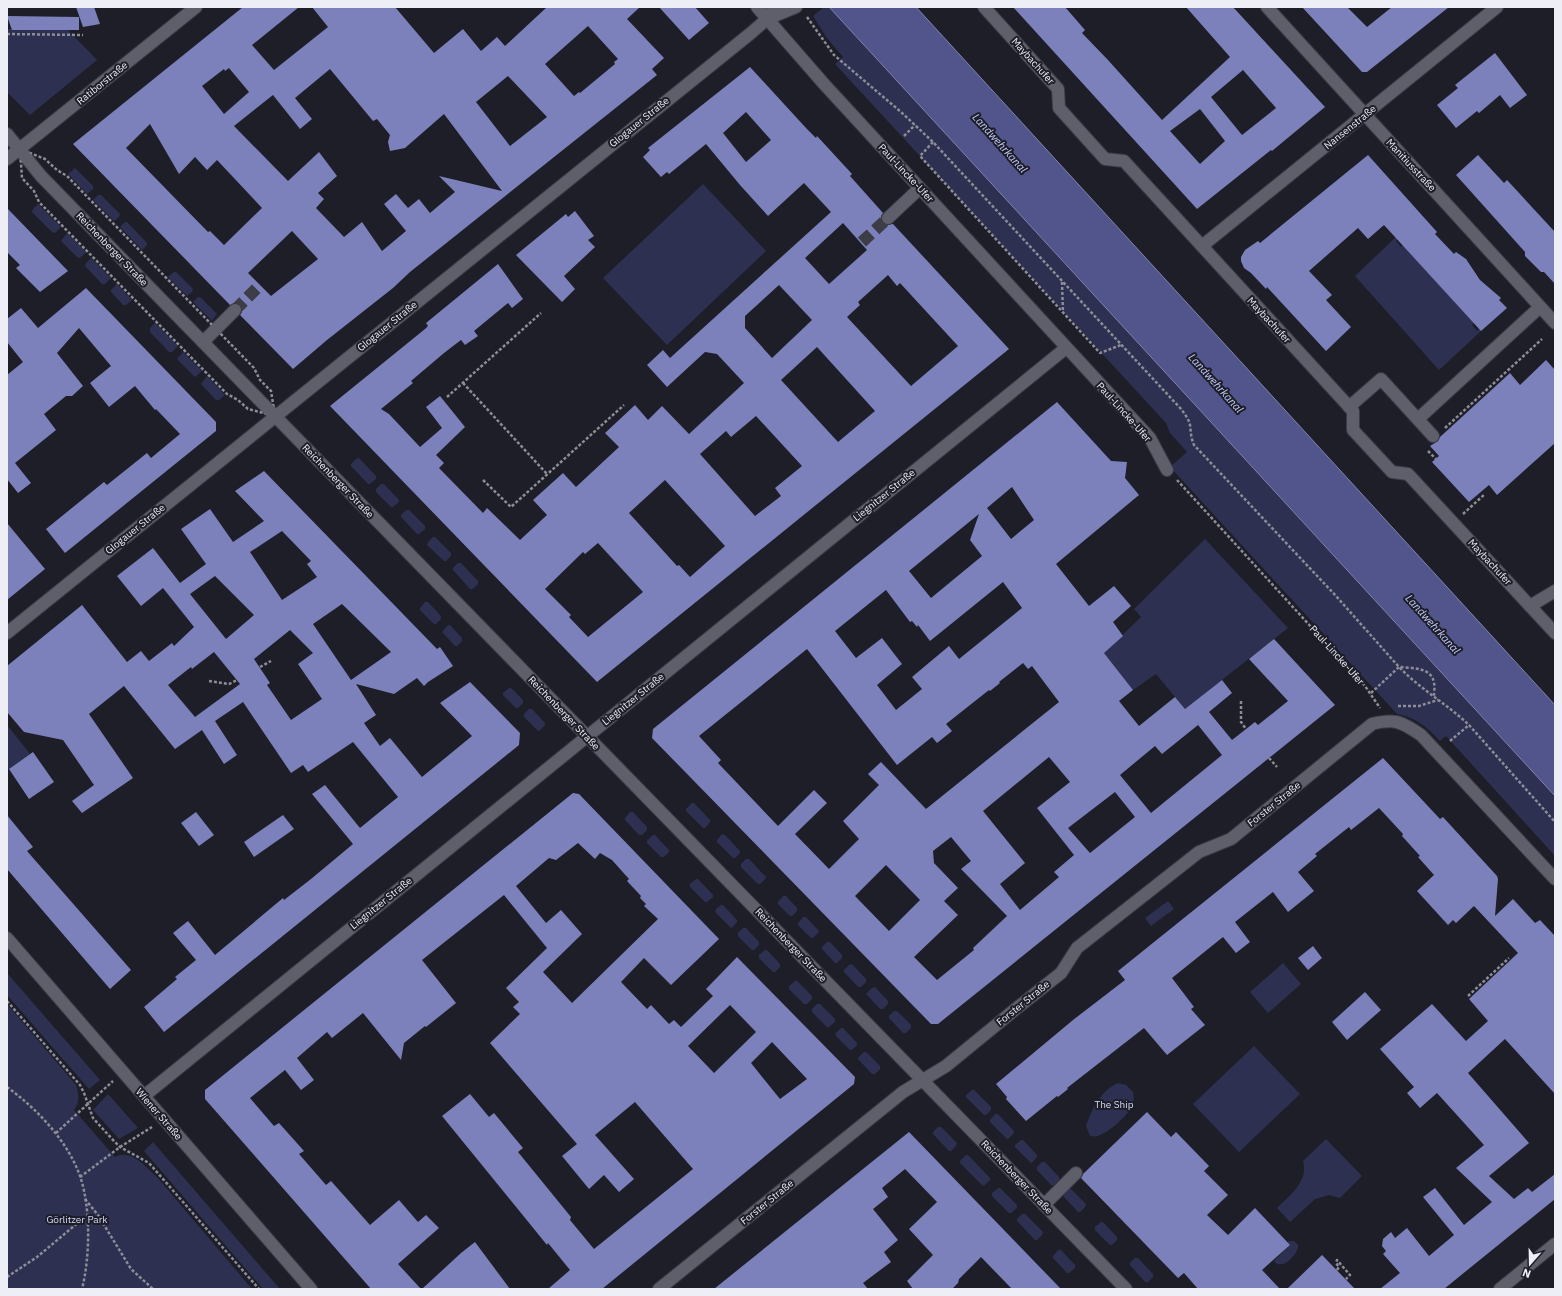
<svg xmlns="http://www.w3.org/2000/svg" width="1562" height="1296" viewBox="0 0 1562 1296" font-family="'IBM Plex Sans',sans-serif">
<rect width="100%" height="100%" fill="#1d1e28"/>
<g fill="#2e3052">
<path d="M 824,7 L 829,7 L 1555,796 L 1555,856 L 1446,736 L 1440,741 C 1428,728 1416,717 1397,714 L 1170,467 L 1187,452 L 1170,433 L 1166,423 L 835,64 L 843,57 L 826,37 L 813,16 Z"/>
<polygon points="7,29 67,29 97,60 30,115 7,92"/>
<polygon points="75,168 93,186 93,189 87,194 68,174"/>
<polygon points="703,184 766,251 667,345 603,278"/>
<polygon points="98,195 101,195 120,214 119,217 114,221 93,200"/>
<polygon points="38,204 61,227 55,233 52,232 32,212 33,209"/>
<polygon points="125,222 127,222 147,243 147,245 142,250 120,227"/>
<polygon points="67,233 86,252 80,258 77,257 61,241"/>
<polygon points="1396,237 1397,239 1396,241 1401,247 1403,245 1474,323 1472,325 1477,331 1479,329 1481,331 1439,370 1355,276"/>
<polygon points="91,258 111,278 105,284 102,284 85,266 86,263"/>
<polygon points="174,272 176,272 193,289 192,292 187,296 168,277"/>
<polygon points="117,284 132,300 126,305 123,305 111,292 111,290"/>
<polygon points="198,297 200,297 217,314 212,321 193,302"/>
<polygon points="155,323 178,346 172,352 169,352 150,332 150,328"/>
<polygon points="183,352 202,371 195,377 177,359"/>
<polygon points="207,376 225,395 219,400 216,400 201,384"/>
<polygon points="359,458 376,476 376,479 370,484 368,484 351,466 351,464 356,459"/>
<polygon points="381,484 384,484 399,500 399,502 393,507 391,507 376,492 376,489"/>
<polygon points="406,510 409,510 425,526 425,529 419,534 417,534 401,517 401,515"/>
<polygon points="433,537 435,537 451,553 451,556 446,561 444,561 427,545 428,542"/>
<polygon points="1205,539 1288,628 1185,709 1156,674 1133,690 1104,653 1141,617 1134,609"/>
<polygon points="458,563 461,563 478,581 478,584 473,589 470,589 453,570 453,568"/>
<polygon points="425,602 428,602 441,616 441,619 436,624 434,624 420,610 420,608"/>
<polygon points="448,625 450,625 462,638 462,641 457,646 455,646 442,632"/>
<polygon points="509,688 511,688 523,700 523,703 518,708 516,708 503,695 503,693"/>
<polygon points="529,709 532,709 545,723 545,725 539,731 537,730 524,717 524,714"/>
<polygon points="7,725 30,754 7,770"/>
<polygon points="692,803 694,803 710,820 710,822 705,828 703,828 686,811 686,809"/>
<polygon points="630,812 633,812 647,827 647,830 642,835 639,835 625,820 625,818"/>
<polygon points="722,834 725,835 740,851 740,853 735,858 733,858 717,842 717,840"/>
<polygon points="653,835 655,835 669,850 669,852 664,857 661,857 647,843 647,841"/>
<polygon points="746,859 749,859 766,877 765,879 760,884 758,884 741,867 741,864"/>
<polygon points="696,879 698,879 713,895 713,897 707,902 705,902 690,887 690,884"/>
<polygon points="783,896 786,896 797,908 797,911 792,916 790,916 778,904 778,902"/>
<polygon points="1168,901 1174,909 1151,926 1145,918"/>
<polygon points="721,905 723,905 737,920 737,922 732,928 730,927 716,913 715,910"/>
<polygon points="803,917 806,917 819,931 818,933 813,938 811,938 798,925 798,923"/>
<polygon points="743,928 746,928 759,942 759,945 754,950 752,950 738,936 738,933"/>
<polygon points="827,942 830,942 842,955 842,958 837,963 835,963 822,949 822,947"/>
<polygon points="765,950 767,950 780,964 780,967 775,972 773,972 759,958 759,955"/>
<polygon points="1283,963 1301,984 1268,1013 1250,992"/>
<polygon points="852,964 866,979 866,982 861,987 858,987 844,972 844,970 849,965"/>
<polygon points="7,973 100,1080 89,1089 7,995"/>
<polygon points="795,981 797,981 812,996 812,999 807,1004 804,1004 789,989 789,986"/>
<polygon points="875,987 888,1001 888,1004 883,1009 880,1009 866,994 872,988"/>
<path d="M 7,1004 L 76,1085 C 79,1094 80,1102 74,1110 L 115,1157 C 131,1148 146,1167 157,1177 L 252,1289 L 7,1289 Z"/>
<polygon points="817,1004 820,1004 835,1019 835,1022 829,1027 827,1027 812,1012 812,1009"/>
<polygon points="894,1011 897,1011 911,1025 911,1028 906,1033 903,1033 889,1018 889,1016"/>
<polygon points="841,1028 843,1028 857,1043 857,1045 852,1050 850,1050 836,1036 835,1034"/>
<polygon points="1254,1046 1300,1094 1239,1152 1193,1104"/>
<polygon points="864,1052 866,1052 880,1066 880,1069 875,1074 872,1074 858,1059 859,1057"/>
<path d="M 1118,1083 L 1126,1085 L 1133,1092 C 1134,1097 1134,1103 1131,1108 C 1125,1118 1102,1140 1090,1136 L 1086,1126 C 1092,1109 1101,1090 1118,1083 Z"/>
<polygon points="972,1090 974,1090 991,1107 991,1110 986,1115 984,1115 966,1097 966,1095"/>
<polygon points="108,1094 138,1128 119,1139 93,1110"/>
<polygon points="995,1114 998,1114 1014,1131 1014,1133 1008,1139 1006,1138 990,1122 990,1120"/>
<polygon points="938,1127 941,1127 957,1143 956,1146 951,1151 949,1151 933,1134 933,1132"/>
<path d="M 1326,1139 L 1362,1176 L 1340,1198 L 1329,1195 L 1315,1199 L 1290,1222 L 1277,1208 C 1290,1195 1309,1181 1303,1161 Z"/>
<polygon points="1021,1140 1023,1140 1037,1155 1037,1157 1032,1163 1030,1162 1015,1147 1015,1145"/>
<polygon points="153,1142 280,1289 263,1289 144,1151"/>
<polygon points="966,1155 968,1155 990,1178 990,1180 984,1186 982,1185 960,1163 960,1161"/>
<polygon points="1042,1162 1045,1162 1059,1177 1059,1180 1054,1185 1051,1185 1037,1170 1037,1167"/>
<polygon points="998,1188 1000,1188 1017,1205 1017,1208 1011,1213 1009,1213 992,1196 992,1193"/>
<polygon points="1069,1189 1071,1189 1086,1204 1085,1207 1080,1212 1078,1212 1064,1197 1063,1195"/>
<polygon points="1022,1214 1025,1214 1043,1232 1042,1235 1037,1240 1035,1240 1017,1221 1017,1219"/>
<polygon points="1101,1222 1103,1222 1117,1237 1117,1240 1112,1245 1110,1245 1095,1230 1095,1227"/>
<path d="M 1291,1241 L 1294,1241 L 1298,1245 C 1299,1254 1281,1272 1274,1261 L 1290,1245 L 1287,1242 Z"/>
<polygon points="1058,1250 1061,1250 1075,1265 1075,1268 1069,1273 1067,1273 1053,1258 1053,1256"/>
<polygon points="1135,1258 1138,1258 1153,1274 1153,1277 1148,1282 1145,1282 1130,1265 1130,1263"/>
</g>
<polygon fill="#52558c" stroke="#8183ac" points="829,7 916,7 1555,705 1555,796"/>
<g fill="#7c81bb" fill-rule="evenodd">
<polygon points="76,7 94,7 100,24 83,27"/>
<path d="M 243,7 L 299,7 L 252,45 L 274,70 L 328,27 L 312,7 L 395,7 L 434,53 L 463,29 L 481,51 L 497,37 L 505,46 L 547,7 L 640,7 L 627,19 L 664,58 L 652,69 L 657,75 L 410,272 L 393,288 L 327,340 L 293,369 L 240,315 L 242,312 L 241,305 L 237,303 L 230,305 L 73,144 ZM 588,26 L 618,59 L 614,62 L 615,64 L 580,93 L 579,92 L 574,96 L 545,64 ZM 229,68 L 249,92 L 224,114 L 202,86 L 224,69 L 225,71 ZM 330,69 L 373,121 L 377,119 L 390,135 L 388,142 L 390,151 L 405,148 L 444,114 L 502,191 L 439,176 L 455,192 L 430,213 L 419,199 L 408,208 L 396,194 L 384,204 L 406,231 L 382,251 L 362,222 L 344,237 L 316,208 L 324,199 L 318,193 L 337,176 L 319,152 L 288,181 L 234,126 L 273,95 L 300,129 L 312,119 L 295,98 ZM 508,76 L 547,117 L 510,146 L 476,102 ZM 150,124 L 179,174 L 195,157 L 207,170 L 217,160 L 262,208 L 224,245 L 210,231 L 208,232 L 126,148 ZM 292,231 L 318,259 L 271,296 L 248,273 Z"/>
<polygon points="659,7 695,7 709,23 689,40"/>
<path d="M 1013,7 L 1065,7 L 1085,30 L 1082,33 L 1108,60 L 1162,120 L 1230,57 L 1186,7 L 1233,7 L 1325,107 L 1272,151 L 1271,150 L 1197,209 ZM 1243,70 L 1276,108 L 1242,135 L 1211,97 ZM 1200,109 L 1225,141 L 1200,164 L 1170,131 Z"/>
<polygon points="1302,7 1347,7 1367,27 1392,7 1449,7 1367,72 1362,72"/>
<polygon points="7,16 79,17 79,30 12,30"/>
<polygon points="1495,53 1527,95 1510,108 1500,95 1479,113 1477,111 1456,128 1437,105 1458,88 1455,85"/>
<path d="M 750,67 L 806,128 L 816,138 L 817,136 L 852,174 L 850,176 L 883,213 L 881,216 L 882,223 L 886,225 L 893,224 L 1009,349 L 597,682 L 330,406 L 425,329 L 428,326 L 426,323 L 498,264 L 523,299 L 512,308 L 508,303 L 474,331 L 478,336 L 465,345 L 461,340 L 444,353 L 411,381 L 413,383 L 381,409 L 389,414 L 420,447 L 442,428 L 426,407 L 440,396 L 465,427 L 436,455 L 444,463 L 439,468 L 483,513 L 487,508 L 520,540 L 547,515 L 533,500 L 563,473 L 576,487 L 619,447 L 605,433 L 635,405 L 648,420 L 662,406 L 689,434 L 744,383 L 717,354 L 705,352 L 667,387 L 647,365 L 663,350 L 670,358 L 831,212 L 804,183 L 768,216 L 740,185 L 706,144 L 669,174 L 667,172 L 661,177 L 643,157 L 650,150 L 648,148 ZM 746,112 L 771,140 L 746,162 L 723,133 ZM 843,223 L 867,250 L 829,284 L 805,258 ZM 888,275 L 897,286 L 900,283 L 958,346 L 911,386 L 847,317 L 860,305 L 858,302 ZM 779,285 L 812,320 L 772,358 L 745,328 L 745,316 ZM 817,347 L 875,411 L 838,442 L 781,380 ZM 756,416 L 802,466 L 775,488 L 781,496 L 755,516 L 700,454 L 726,431 L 731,437 ZM 665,480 L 725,546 L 690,577 L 679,565 L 677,566 L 629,513 ZM 598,543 L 643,592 L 588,637 L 569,617 L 571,615 L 545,589 L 583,552 L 585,554 Z"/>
<polygon points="1368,155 1437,232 1435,234 1454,254 1456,252 1466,259 1480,280 1501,298 1499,300 1507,308 1481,331 1384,225 1368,239 1358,228 1309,271 1332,295 1326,300 1351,327 1326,351 1267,287 1266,289 1251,273 1244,268 1241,261 1241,257 1245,250 1258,241 1260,243"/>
<polygon points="1478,155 1504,183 1507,180 1555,232 1555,284 1544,272 1541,272 1525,256 1525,252 1456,175"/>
<polygon points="7,208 68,271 40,292 16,268 20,265 7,252"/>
<polygon points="575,211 594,236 588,240 595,247 564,276 575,289 562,302 516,255 566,214 568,217"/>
<polygon points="86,288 216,422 216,431 65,553 46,529 104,482 107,485 147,453 151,458 180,434 156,409 155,410 135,386 109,407 90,383 111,366 79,328 57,353 83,386 72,396 66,396 44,414 56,430 15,463 31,483 18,493 7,479 7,375 23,362 7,342 7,319 21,308 38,328"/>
<polygon points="1546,360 1555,370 1555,443 1497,495 1489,485 1469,502 1432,462 1439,456 1430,446 1438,441 1440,437 1510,373 1520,385"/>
<path d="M 1057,402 L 1111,461 L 1127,462 L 1125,478 L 1139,495 L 1056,564 L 1089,606 L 1114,586 L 1131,606 L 1113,622 L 1123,636 L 1104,653 L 1133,690 L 1119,701 L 1139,726 L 1175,697 L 1185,709 L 1222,680 L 1232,693 L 1209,712 L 1232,740 L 1255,722 L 1258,725 L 1288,701 L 1249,659 L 1274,639 L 1335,705 L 938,1024 L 931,1024 L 652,738 L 653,729 ZM 1012,487 L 1034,520 L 1011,539 L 987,508 ZM 979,514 L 970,540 L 982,556 L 931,598 L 909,571 ZM 1003,582 L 1022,608 L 959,659 L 949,646 L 912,677 L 922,689 L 896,710 L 877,685 L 902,664 L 882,638 L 856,658 L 835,631 L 886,590 L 910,622 L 912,621 L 917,627 L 918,625 L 930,641 ZM 807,649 L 897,765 L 932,737 L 937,743 L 952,731 L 946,724 L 989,690 L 990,691 L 1000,683 L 999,682 L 1023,663 L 1028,669 L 1032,666 L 1059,702 L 926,809 L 881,762 L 868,774 L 879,785 L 843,821 L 859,839 L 829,869 L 795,834 L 827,803 L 814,790 L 778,826 L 718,763 L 721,760 L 699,736 ZM 1198,725 L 1222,755 L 1151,813 L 1120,775 L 1155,746 L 1162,754 ZM 1049,757 L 1070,782 L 1037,808 L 1074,855 L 1054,872 L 1059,877 L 1020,910 L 1000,884 L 1025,863 L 983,811 ZM 1115,792 L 1135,817 L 1090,853 L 1068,828 ZM 951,837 L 971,861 L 961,869 L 1007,916 L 973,948 L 974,950 L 937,980 L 914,957 L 958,915 L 944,901 L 958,888 L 934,863 L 933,851 ZM 886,865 L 920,900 L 889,931 L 855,896 Z"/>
<path d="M 264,471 L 437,649 L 440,647 L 453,666 L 428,682 L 424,686 L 417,678 L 394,694 L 356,684 L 376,715 L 364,723 L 380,746 L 390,738 L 422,777 L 472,736 L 440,703 L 470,682 L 520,733 L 519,745 L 164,1032 L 144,1007 L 177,979 L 175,977 L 196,960 L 173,933 L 188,921 L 215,955 L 283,898 L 284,900 L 311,879 L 353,844 L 312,794 L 325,785 L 360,828 L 398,797 L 353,742 L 308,772 L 303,765 L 291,773 L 243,702 L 215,721 L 237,755 L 224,764 L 202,730 L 175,749 L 124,686 L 89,714 L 133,778 L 82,813 L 72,801 L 94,785 L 63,740 L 24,732 L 7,712 L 7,666 L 82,605 L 127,662 L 141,651 L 149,661 L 172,643 L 174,646 L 194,627 L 163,588 L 141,606 L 117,576 L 153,548 L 180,583 L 206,564 L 181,529 L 210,509 L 233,542 L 264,521 L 235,491 ZM 282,531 L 311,561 L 307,564 L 317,577 L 282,600 L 250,552 ZM 215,576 L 254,615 L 226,639 L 190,594 ZM 342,604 L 391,652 L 351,680 L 313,624 ZM 290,630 L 313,653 L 298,664 L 322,699 L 291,720 L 267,685 L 270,683 L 254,659 ZM 214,652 L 240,684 L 195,717 L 168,685 L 191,667 L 192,669 Z"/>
<polygon points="7,523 45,569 7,600"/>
<polygon points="33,752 54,782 29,799 9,769"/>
<polygon points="1383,758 1440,819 1443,817 1497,876 1498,879 1495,916 1513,899 1535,923 1540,920 1555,936 1555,1094 1505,1039 1468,1073 1529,1143 1489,1176 1514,1199 1528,1188 1532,1192 1555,1174 1555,1199 1444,1289 1380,1289 1400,1273 1383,1254 1386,1251 1382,1246 1383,1239 1391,1232 1395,1238 1407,1228 1429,1256 1454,1235 1423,1197 1435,1188 1464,1225 1492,1202 1456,1168 1484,1145 1437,1093 1420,1108 1407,1093 1414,1087 1380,1049 1432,1004 1466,1041 1488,1021 1469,999 1518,953 1474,906 1456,923 1453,920 1448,925 1417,891 1434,875 1418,857 1420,856 1402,836 1403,834 1379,808 1351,830 1349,827 1315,854 1317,856 1298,872 1314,891 1288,912 1273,892 1235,922 1250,942 1236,953 1223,937 1172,978 1194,1007 1191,1009 1205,1025 1167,1055 1144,1028 1067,1088 1068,1089 1058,1097 1057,1096 1026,1121 1006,1099 1007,1097 996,1084 1073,1020 1125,980 1118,971"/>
<path d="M 573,793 L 579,794 L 719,939 L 671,985 L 644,958 L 621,982 L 647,1009 L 651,1005 L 669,1024 L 674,1020 L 681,1027 L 713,996 L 706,989 L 737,957 L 855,1077 L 854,1084 L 602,1289 L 548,1289 L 570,1270 L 548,1243 L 547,1245 L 442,1116 L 470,1094 L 489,1117 L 494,1113 L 523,1148 L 518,1152 L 571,1217 L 570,1220 L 594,1249 L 693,1169 L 635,1102 L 595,1135 L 634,1179 L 619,1192 L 604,1175 L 589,1189 L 562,1156 L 577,1144 L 490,1043 L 520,1014 L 513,1007 L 519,1002 L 506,988 L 547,948 L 504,895 L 422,960 L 456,1003 L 426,1027 L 425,1026 L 404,1043 L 401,1060 L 363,1013 L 332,1038 L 327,1032 L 297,1058 L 314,1080 L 301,1090 L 285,1070 L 250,1098 L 274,1126 L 279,1123 L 304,1151 L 299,1154 L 326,1185 L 331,1181 L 370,1225 L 399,1200 L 418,1222 L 426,1215 L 439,1228 L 398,1264 L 421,1289 L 371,1289 L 205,1099 L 205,1090 ZM 578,843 L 595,859 L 600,853 L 612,860 L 629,879 L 627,881 L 641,896 L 640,898 L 646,904 L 644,906 L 658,919 L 572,1003 L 543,972 L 582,934 L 561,910 L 546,923 L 516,886 L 549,858 L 556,860 ZM 730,1005 L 756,1032 L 714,1073 L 688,1046 ZM 772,1042 L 807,1079 L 780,1099 L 751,1063 Z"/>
<polygon points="196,812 214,835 199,846 181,823"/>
<polygon points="7,815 33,847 27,851 131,970 110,989 7,869"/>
<polygon points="283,815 294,829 254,857 244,842"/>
<polygon points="1313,946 1322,958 1308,970 1298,958"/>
<polygon points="1365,992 1381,1010 1347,1040 1332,1022"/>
<polygon points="1147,1112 1171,1137 1176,1132 1209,1166 1204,1171 1228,1195 1207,1215 1228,1235 1255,1208 1290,1245 1262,1270 1280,1289 1198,1289 1184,1273 1178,1278 1081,1178 1083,1174"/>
<polygon points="909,1132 1061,1289 1012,1289 981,1257 959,1279 958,1283 953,1288 913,1289 907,1281 933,1255 909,1229 937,1202 905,1169 882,1188 888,1197 873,1209 898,1240 884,1252 891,1262 863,1283 868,1289 714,1289"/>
<polygon points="475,1242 510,1289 422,1289 461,1253"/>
<polygon points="1322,1255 1355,1289 1287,1289"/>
</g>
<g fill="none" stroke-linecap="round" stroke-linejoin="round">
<g stroke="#3c3d47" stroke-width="12" stroke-dasharray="12 6" stroke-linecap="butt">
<polyline points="862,242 888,218"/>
<polyline points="235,310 260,285"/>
</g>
<g stroke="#3b3b43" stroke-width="14">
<g id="minor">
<polyline points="757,7 824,84 1150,438 1167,470"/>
<polyline points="984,7 1058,89 1059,108 1105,159 1124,161 1353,411 1353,430 1392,472 1408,474 1555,633"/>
<polyline points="1267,7 1555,323"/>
<polyline points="767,19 796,7"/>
<polyline points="7,134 41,176 1126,1289"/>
<polyline points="7,159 196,7"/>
<polyline points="888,218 920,188"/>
<polyline points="1202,246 1497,7"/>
<polyline points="203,342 235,310"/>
<polyline points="1349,407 1381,379 1433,436"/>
<polyline points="1418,419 1540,307"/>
<polyline points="1530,606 1555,591"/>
<polyline points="7,633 751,33 767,19 775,7"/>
<polyline points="7,938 311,1289"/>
<polyline points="144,1096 1066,348"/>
<polyline points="1044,1205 1076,1173"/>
<path d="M 659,1289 L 903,1092 L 946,1066 L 1012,1012 L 1061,973 L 1077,948 L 1199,852 L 1231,839 L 1372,724 C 1395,718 1402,722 1421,735 L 1555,879"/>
<polyline points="1500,1289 1555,1244"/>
</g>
</g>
<g stroke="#8c8d96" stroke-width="2.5" stroke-dasharray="3 2" stroke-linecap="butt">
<path d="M 807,17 L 834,55 L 901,112 L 933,142 L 1182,410 C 1185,415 1189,419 1190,425 C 1191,433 1191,438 1194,445 L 1336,596 L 1399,667 C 1420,689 1447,704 1469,725 L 1555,822"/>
<polyline points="7,34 83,35"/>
<polyline points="904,136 915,125"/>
<polyline points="933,142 920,156 1100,353 1121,345"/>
<polygon points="20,149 45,159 57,170 67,176 254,368 260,380 271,391 275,416 248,409 238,400 227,394 39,202 34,191 22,178"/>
<polyline points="1062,282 1063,313"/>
<polyline points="463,383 547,474"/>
<polyline points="447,397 541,313"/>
<polyline points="1445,428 1542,339"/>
<polyline points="1428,451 1436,459"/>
<polyline points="483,480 511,507 624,405"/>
<polyline points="1177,480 1365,686 1380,708"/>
<polyline points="1463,514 1485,494"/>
<polyline points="260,667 271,661"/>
<polyline points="209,681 229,684 237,680"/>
<path d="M 1371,693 L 1399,667 C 1411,668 1432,667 1434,683 C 1435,687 1434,692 1434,696"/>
<polyline points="1241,701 1241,722 1246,729"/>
<polyline points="1398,706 1419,706 1438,700"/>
<polyline points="1450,741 1469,725"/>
<polyline points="1269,758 1277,767"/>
<polyline points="1468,996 1509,958"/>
<polyline points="7,1001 80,1085 84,1093 93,1118 112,1139 120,1147 149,1163 259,1289"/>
<path d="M 7,1087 C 37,1109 67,1140 80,1176 C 91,1208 90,1257 82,1289"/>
<polyline points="56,1133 113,1081"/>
<polyline points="80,1177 120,1147 152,1127"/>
<polyline points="85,1199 98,1215 131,1269 153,1289"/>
<polyline points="1337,1270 1339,1267 1336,1263 1337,1260 1350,1275 1346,1279"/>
<polyline points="7,1277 37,1257 86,1216"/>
</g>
<use href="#minor" stroke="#5e5f6b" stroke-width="12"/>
</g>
<g text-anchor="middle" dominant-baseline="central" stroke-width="4" stroke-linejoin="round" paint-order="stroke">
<g font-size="10" fill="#eeeff6" stroke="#1d1e28">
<text transform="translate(1033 61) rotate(48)">Maybachufer</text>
<text transform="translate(102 83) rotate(-39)">Ratiborstraße</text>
<text transform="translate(639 122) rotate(-39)">Glogauer Straße</text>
<text transform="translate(1350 127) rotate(-39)">Nansenstraße</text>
<text transform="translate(1411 165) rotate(47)">Manitiusstraße</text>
<text transform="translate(906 173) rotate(47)">Paul-Lincke-Ufer</text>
<text transform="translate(112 249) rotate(46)">Reichenberger Straße</text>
<text transform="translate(1269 320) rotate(47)">Maybachufer</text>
<text transform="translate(387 326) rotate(-39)">Glogauer Straße</text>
<text transform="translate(1124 412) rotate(48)">Paul-Lincke-Ufer</text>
<text transform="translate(338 481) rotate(46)">Reichenberger Straße</text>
<text transform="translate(884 495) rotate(-39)">Liegnitzer Straße</text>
<text transform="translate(135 529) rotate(-39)">Glogauer Straße</text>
<text transform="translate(1490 562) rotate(47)">Maybachufer</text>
<text transform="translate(1337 655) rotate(48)">Paul-Lincke-Ufer</text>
<text transform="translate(633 699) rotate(-39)">Liegnitzer Straße</text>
<text transform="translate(564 713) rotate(46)">Reichenberger Straße</text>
<text transform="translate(1274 804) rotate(-39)">Forster Straße</text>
<text transform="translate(381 903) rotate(-39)">Liegnitzer Straße</text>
<text transform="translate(791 945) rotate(46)">Reichenberger Straße</text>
<text transform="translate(1023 1003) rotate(-39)">Forster Straße</text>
<text transform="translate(159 1114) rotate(49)">Wiener Straße</text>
<text transform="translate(1017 1177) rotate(46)">Reichenberger Straße</text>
<text transform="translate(767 1202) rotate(-39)">Forster Straße</text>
</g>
<g font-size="10" fill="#d5d9fb" stroke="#1d1e28">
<text x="1114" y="1104">The Ship</text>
<text x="77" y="1219">Görlitzer Park</text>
</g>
<g font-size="11" font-style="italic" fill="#c6cbfd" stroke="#1d1e28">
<text transform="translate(1000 143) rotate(48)">Landwehrkanal</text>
<text transform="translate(1216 383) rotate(48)">Landwehrkanal</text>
<text transform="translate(1433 624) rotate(48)">Landwehrkanal</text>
</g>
</g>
<rect width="1562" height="1296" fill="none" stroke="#eeeff6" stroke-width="16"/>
<g transform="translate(1530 1264) rotate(200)" stroke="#1d1e28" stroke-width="3" paint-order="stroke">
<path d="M0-3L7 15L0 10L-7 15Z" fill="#eeeff6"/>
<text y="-6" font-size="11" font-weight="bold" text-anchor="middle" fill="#eeeff6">N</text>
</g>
</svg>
